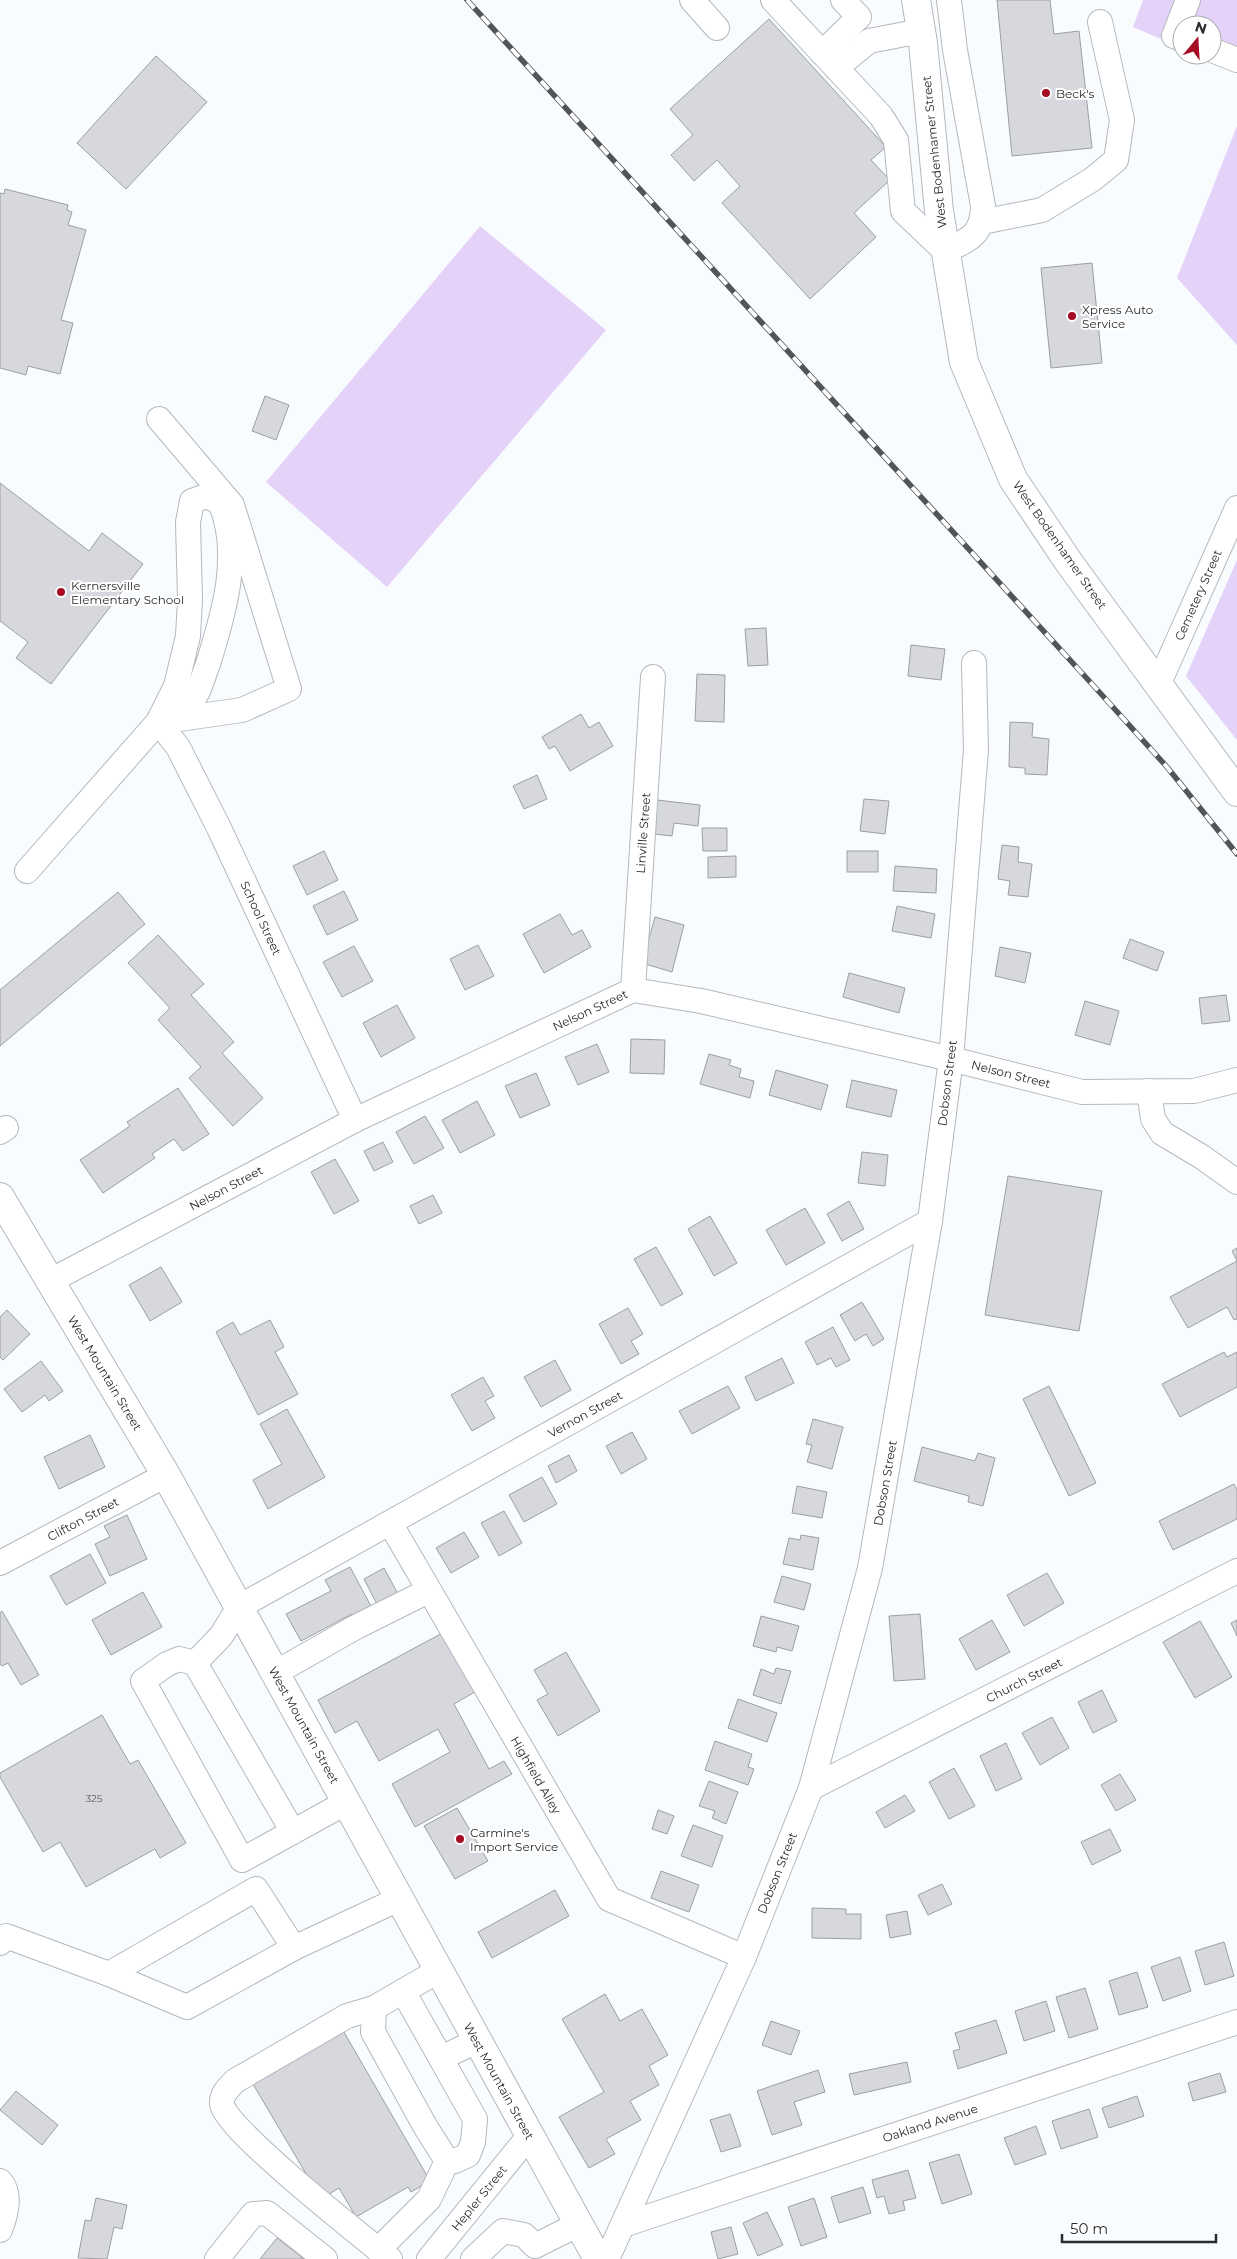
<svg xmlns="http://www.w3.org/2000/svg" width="1237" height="2259" viewBox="0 0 1237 2259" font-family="Montserrat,sans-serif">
<rect width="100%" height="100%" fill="#f9fcff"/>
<g fill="#e5d2f9">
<polygon points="1143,0 1237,0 1237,72 1199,55 1212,55 1212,25 1182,25 1182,48 1133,27"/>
<polygon points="1237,126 1237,345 1177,278"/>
<polygon points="480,226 606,330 387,587 266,482"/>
<polygon points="1237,560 1237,740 1186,676"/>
</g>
<g fill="#d7d8dd" stroke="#9d9ea3">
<polygon points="997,0 1050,0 1054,34 1079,31 1092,148 1012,156"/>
<polygon points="769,19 886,147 871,160 890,180 854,213 876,237 810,299 722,203 740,186 717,160 694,181 671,155 693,135 670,109"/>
<polygon points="156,56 207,102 126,189 77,143"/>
<polygon points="5,189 68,205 67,210 72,212 68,225 86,230 61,320 73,323 60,374 28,366 26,375 0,368 0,193 4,194"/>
<polygon points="1092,263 1102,363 1051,368 1041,268"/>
<polygon points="265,396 289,405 276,440 252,431"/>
<polygon points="0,483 89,551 102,533 143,564 51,684 16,658 28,642 0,621"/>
<polygon points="766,628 768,665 748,666 745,629"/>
<polygon points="911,645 945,649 941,680 908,676"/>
<polygon points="697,674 725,675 724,722 695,721"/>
<polygon points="581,714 589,728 599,722 613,746 570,771 555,746 549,749 542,737"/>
<polygon points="1010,722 1033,723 1032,737 1049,739 1047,775 1025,774 1025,768 1009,767"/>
<polygon points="537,775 547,799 524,809 513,786"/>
<polygon points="864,799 889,801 885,834 860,831"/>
<polygon points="657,800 700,805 698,826 674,823 672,836 654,834"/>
<polygon points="702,828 727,828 727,851 703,851"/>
<polygon points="1002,845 1019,847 1018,862 1032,864 1028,897 1008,895 1010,881 998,879"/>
<polygon points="324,851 338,880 307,895 293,866"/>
<rect x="847" y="851" width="31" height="21"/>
<polygon points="736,856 736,877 708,878 708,857"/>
<polygon points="895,866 937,869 936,893 893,891"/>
<polygon points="344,891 358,920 327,935 313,906"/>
<polygon points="118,892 145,924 0,1046 0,990"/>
<polygon points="897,906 935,914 931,938 892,931"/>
<polygon points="560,914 572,935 582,930 591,947 544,973 523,934"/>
<polygon points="655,917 684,925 672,972 642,963"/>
<polygon points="158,935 204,984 191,995 234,1042 222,1053 263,1098 233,1126 189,1078 201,1067 158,1020 170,1008 128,963"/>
<polygon points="1130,939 1164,952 1157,971 1123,958"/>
<polygon points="478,945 494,976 465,990 450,959"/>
<polygon points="354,946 373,981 342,997 323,962"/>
<polygon points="1000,947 1031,953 1025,983 995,976"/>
<polygon points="849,973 905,988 899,1013 843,997"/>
<polygon points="1226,995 1230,1021 1202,1024 1199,998"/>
<polygon points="1085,1001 1119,1011 1110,1045 1075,1035"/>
<polygon points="397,1005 415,1038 381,1057 363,1023"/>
<polygon points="631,1039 665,1040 664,1074 630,1073"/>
<polygon points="597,1044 609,1072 578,1085 565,1057"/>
<polygon points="709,1054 731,1060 729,1065 741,1069 739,1077 754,1081 750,1098 700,1084"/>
<polygon points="776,1070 828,1085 821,1110 769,1095"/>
<polygon points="536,1073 550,1105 520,1118 505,1086"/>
<polygon points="852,1080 897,1090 891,1117 846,1107"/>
<polygon points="178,1088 209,1134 183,1151 174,1139 152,1154 155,1158 103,1193 80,1160 130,1126 127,1122"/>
<polygon points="477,1101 495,1135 460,1153 442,1120"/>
<polygon points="425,1116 444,1148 414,1164 396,1132"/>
<polygon points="383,1142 393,1162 374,1171 364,1151"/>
<polygon points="862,1152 888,1155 885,1186 858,1183"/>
<polygon points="335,1159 359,1201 334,1214 311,1172"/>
<polygon points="1008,1176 1102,1191 1079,1331 985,1315"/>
<polygon points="433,1195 442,1213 419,1224 410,1206"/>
<polygon points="849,1201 864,1229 842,1241 827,1214"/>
<polygon points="805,1208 825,1243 786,1265 766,1230"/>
<polygon points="710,1216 737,1263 714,1276 688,1229"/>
<polygon points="656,1247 683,1294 661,1306 634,1259"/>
<polygon points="1237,1248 1237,1319 1234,1320 1227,1307 1188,1328 1170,1297 1237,1261 1232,1251"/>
<polygon points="161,1267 182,1302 150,1321 129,1285"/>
<polygon points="862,1302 884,1339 873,1346 866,1334 855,1341 840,1315"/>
<polygon points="628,1308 643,1334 631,1341 639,1354 621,1364 599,1324"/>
<polygon points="7,1310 30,1334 3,1360 0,1357 0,1317"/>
<polygon points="270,1320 284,1347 275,1352 298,1394 258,1415 216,1332 233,1322 240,1335"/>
<polygon points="833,1327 850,1360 836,1367 831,1358 817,1365 805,1342"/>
<polygon points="1224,1352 1227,1357 1237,1352 1237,1387 1180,1417 1162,1384"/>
<polygon points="782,1358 794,1383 756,1401 745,1377"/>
<polygon points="555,1360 571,1390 541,1407 524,1377"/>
<polygon points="41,1361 63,1391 49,1401 45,1395 22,1412 4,1389"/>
<polygon points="483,1377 494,1396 485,1401 495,1418 472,1431 451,1395"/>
<polygon points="728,1386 740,1408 692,1434 679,1411"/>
<polygon points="1049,1386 1096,1483 1069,1496 1023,1399"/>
<polygon points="287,1409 325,1477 268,1509 253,1480 282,1464 260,1424"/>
<polygon points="813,1419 843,1427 832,1469 807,1462 812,1445 806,1444"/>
<polygon points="632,1432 647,1459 621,1474 606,1446"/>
<polygon points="90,1435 105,1467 59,1489 44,1457"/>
<polygon points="922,1447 975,1461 978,1453 995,1458 983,1506 968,1502 969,1496 914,1481"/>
<polygon points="569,1455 577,1471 556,1483 548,1466"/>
<polygon points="542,1477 557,1504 524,1522 509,1495"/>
<polygon points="1234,1484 1237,1490 1237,1519 1173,1550 1159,1521"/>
<polygon points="797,1486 827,1492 822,1518 792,1513"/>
<polygon points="504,1511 522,1543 499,1556 481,1523"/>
<polygon points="127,1515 147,1559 110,1576 95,1544 110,1537 104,1526"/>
<polygon points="464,1532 479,1557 451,1573 436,1548"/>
<polygon points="801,1535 819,1538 813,1570 783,1564 789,1538 800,1540"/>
<polygon points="90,1554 106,1583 66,1605 50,1576"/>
<polygon points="350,1567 373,1610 355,1620 352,1614 301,1641 286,1614 331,1591 325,1580"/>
<polygon points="384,1568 399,1596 379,1608 364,1579"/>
<polygon points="1047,1573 1064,1603 1024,1626 1007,1595"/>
<polygon points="782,1576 811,1584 804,1610 774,1602"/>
<polygon points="143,1592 162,1627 111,1655 92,1620"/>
<polygon points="2,1611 39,1675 21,1685 8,1663 2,1666 0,1664 0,1613"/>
<polygon points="920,1614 925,1679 894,1681 889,1616"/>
<polygon points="761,1616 799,1626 792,1651 777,1647 776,1652 753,1646"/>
<polygon points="992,1620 1010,1652 976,1670 959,1639"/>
<polygon points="1237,1620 1237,1636 1231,1623"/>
<polygon points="1200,1621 1232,1677 1195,1698 1163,1642"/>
<polygon points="448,1630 480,1689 454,1704 489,1769 504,1761 512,1774 415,1827 392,1784 450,1752 438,1729 379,1761 357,1721 335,1733 318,1700"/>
<polygon points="566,1652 600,1711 558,1736 537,1700 548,1694 534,1670"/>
<polygon points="776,1668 791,1671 781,1704 753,1695 761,1669 774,1674"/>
<polygon points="1102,1690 1117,1721 1093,1733 1078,1702"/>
<polygon points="738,1699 777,1713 767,1742 728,1728"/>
<polygon points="102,1715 130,1764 138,1760 186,1843 160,1858 155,1849 86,1887 60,1842 43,1852 0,1777 0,1773"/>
<polygon points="1052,1717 1069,1748 1040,1765 1022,1733"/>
<polygon points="715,1741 752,1754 748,1767 754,1769 748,1785 705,1770"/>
<polygon points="1006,1743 1022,1779 996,1791 980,1756"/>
<polygon points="954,1768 975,1806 949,1819 929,1782"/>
<polygon points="1120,1774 1136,1800 1116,1811 1101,1785"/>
<polygon points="709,1781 738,1792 726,1824 712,1818 715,1811 699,1806"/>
<polygon points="905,1795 915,1811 885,1828 876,1812"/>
<polygon points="457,1808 488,1861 455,1879 424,1826"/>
<polygon points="658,1810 674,1816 667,1834 652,1829"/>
<polygon points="693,1825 723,1836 712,1867 681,1856"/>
<polygon points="1110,1829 1121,1851 1092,1865 1081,1842"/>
<polygon points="661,1871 699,1885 689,1912 651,1898"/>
<polygon points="942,1884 952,1904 928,1915 918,1895"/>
<polygon points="555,1890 569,1916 492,1958 478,1932"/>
<polygon points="812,1908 846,1909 846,1914 861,1914 861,1939 812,1938"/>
<polygon points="907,1911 911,1934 890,1938 886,1915"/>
<polygon points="1224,1942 1234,1976 1205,1985 1195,1951"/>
<polygon points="1180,1957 1191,1991 1163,2001 1151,1967"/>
<polygon points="1137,1972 1148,2007 1119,2015 1109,1981"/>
<polygon points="1085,1988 1098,2029 1069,2038 1056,1997"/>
<polygon points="605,1994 620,2021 642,2009 668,2055 649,2066 659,2085 630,2101 641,2120 606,2139 615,2154 589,2168 559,2117 604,2092 562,2019"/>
<polygon points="1046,2001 1055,2031 1024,2041 1015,2011"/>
<polygon points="996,2020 1007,2053 958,2069 953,2051 960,2049 955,2033"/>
<polygon points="771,2021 800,2031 791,2055 762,2045"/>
<polygon points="341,2027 430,2181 411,2192 408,2187 356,2217 339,2188 321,2199 250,2079"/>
<polygon points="907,2062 911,2082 854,2095 849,2074"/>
<polygon points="818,2070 825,2092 794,2102 802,2125 772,2135 757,2091"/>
<polygon points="1220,2073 1226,2092 1193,2101 1188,2083"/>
<polygon points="16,2091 58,2125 42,2145 0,2110"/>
<polygon points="1137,2096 1144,2116 1109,2128 1102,2108"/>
<polygon points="1089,2109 1098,2137 1061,2149 1052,2121"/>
<polygon points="730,2114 741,2146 721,2152 710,2120"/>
<polygon points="1036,2126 1046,2154 1015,2165 1004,2138"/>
<polygon points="959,2154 972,2194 942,2204 929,2163"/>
<polygon points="908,2170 916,2198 903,2201 905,2210 889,2214 884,2196 877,2198 872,2180"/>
<polygon points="863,2187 871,2213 839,2223 831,2197"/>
<polygon points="96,2198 127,2205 122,2229 114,2227 107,2259 78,2258 85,2220 91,2221"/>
<polygon points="814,2198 827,2237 801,2246 788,2207"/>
<polygon points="767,2212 783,2245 758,2256 743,2223"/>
<polygon points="731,2227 738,2254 718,2259 711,2232"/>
<polygon points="277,2238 304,2259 260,2259"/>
</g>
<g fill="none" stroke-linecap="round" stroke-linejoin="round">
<g stroke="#b4b8bd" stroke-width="26">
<g id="minor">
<polyline points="692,0 717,28"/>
<path d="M 773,0 L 881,116 L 896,140 L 903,211 L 945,251 C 970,239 982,236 983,206 L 955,50 L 949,0"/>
<polyline points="1182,39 1174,36 1188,0"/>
<polyline points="1212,50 1237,60"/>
<polyline points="822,53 859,17 843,0"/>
<polyline points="836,68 869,41 921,31"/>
<polyline points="982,222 1042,210 1093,179 1116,160 1122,120 1100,22"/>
<path d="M 206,496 L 220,502 C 242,554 224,613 208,664 C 203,676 199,696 188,705 C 180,712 167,717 158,722 L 176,686 L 188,636 L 190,599 L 188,522 L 192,501 Z"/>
<polyline points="1159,683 1237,508"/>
<polyline points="158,722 178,747 219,828 355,1120"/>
<polyline points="27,871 158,722 242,710 289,689 232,505 159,419"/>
<polyline points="633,990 653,677"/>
<polyline points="1149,1091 1153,1119 1162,1133 1202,1157 1237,1182"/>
<polyline points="0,1132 6,1128"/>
<polyline points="50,1281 355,1120 633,990 701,1001 951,1059 1082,1092 1194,1091 1237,1080"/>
<polyline points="390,1523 609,1899 744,1957"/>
<polyline points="0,1563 166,1475"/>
<polyline points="195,1663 221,1636 239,1607 930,1221"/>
<polyline points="275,1673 356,1627 428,1591"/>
<polyline points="811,1788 1237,1571"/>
<polyline points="293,1832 195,1663 179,1659 167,1664 143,1681 242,1860 347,1802"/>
<polyline points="0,1943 6,1936 109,1974 187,2007 294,1948 399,1899"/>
<polyline points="109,1974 256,1889 294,1948"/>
<polyline points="374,2008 373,2032 425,2126 447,2161 455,2161 468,2155 473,2142 475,2119 403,1991"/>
<polyline points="441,2058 477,2041"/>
<path d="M 0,2181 C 12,2194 6,2215 0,2230"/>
<polyline points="623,2225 1237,2022"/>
<polyline points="378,2250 429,2199 447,2161"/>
<polyline points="217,2259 253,2214 267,2213 325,2259"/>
<path d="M 390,2259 C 364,2238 223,2127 222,2104 C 221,2094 229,2087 235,2081 L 347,2016 L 374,2008 L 438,1971"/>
<polyline points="429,2259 529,2136"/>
<polyline points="473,2259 503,2231 524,2235 535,2246 579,2224"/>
<polyline points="607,2259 744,1957 811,1788 870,1568 930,1221 951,1059 976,750 974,663"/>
</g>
</g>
<g stroke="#b4b8bd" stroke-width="30">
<g id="major">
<polyline points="916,0 923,43 939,211 964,362 1013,479 1070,564 1237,792"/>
<polyline points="0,1197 166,1475 598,2259"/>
</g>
</g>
<use href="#minor" stroke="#fff" stroke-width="24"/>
<use href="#major" stroke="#fff" stroke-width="28"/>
<g stroke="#525557" stroke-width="5.5">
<polyline id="rail" points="467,0 1102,695 1167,767 1237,854"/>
</g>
<use href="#rail" stroke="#fff" stroke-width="4" stroke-dasharray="11" stroke-linecap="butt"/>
</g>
<g fill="#a50b22" stroke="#fff" stroke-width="2">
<circle cx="1046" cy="93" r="5"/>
<circle cx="1072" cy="316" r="5"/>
<circle cx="61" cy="592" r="5"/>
<circle cx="460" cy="1839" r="5"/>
</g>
<g text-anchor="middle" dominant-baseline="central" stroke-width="4" stroke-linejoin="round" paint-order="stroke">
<g font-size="10" fill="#545659">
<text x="94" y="1798">325</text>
</g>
<g font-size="12" fill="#292b2d" stroke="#fff" text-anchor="start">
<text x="1056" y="93">Beck's</text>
<text x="1082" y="309">Xpress Auto<tspan x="1082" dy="14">Service</tspan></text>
<text x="71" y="585">Kernersville<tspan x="71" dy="14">Elementary School</tspan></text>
<text x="470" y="1832">Carmine's<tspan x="470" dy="14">Import Service</tspan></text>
</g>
<g font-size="12" fill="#292b2d" stroke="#fff">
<text transform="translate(934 152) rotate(-96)">West Bodenhamer Street</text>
<text transform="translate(1060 545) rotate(55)">West Bodenhamer Street</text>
<text transform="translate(1198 595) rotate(-66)">Cemetery Street</text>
<text transform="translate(643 833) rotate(-86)">Linville Street</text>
<text transform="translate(261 918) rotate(65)">School Street</text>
<text transform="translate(590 1010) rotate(-25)">Nelson Street</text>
<text transform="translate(1011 1074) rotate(14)">Nelson Street</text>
<text transform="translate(947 1083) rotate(-83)">Dobson Street</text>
<text transform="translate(226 1188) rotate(-28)">Nelson Street</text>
<text transform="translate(105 1373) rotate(59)">West Mountain Street</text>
<text transform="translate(585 1414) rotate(-29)">Vernon Street</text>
<text transform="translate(885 1483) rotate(-80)">Dobson Street</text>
<text transform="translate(83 1519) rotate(-28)">Clifton Street</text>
<text transform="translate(1024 1680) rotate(-27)">Church Street</text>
<text transform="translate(304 1725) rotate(61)">West Mountain Street</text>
<text transform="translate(536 1775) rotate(60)">Highfield Alley</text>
<text transform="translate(777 1873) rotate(-68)">Dobson Street</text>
<text transform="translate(499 2081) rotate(61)">West Mountain Street</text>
<text transform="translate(930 2123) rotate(-18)">Oakland Avenue</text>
<text transform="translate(479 2198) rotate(-51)">Hepler Street</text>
</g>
</g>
<g transform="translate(1197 40) rotate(18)"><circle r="24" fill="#ffffff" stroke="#a9aaab"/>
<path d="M0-4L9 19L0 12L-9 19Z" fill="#a50b22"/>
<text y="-8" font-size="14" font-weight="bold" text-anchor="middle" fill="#292b2d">N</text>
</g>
<path d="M1062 2234v8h154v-8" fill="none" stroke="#292b2d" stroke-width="2.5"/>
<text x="1070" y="2234" font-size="15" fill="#292b2d" stroke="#ffffff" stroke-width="4" paint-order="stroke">50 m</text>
</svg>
